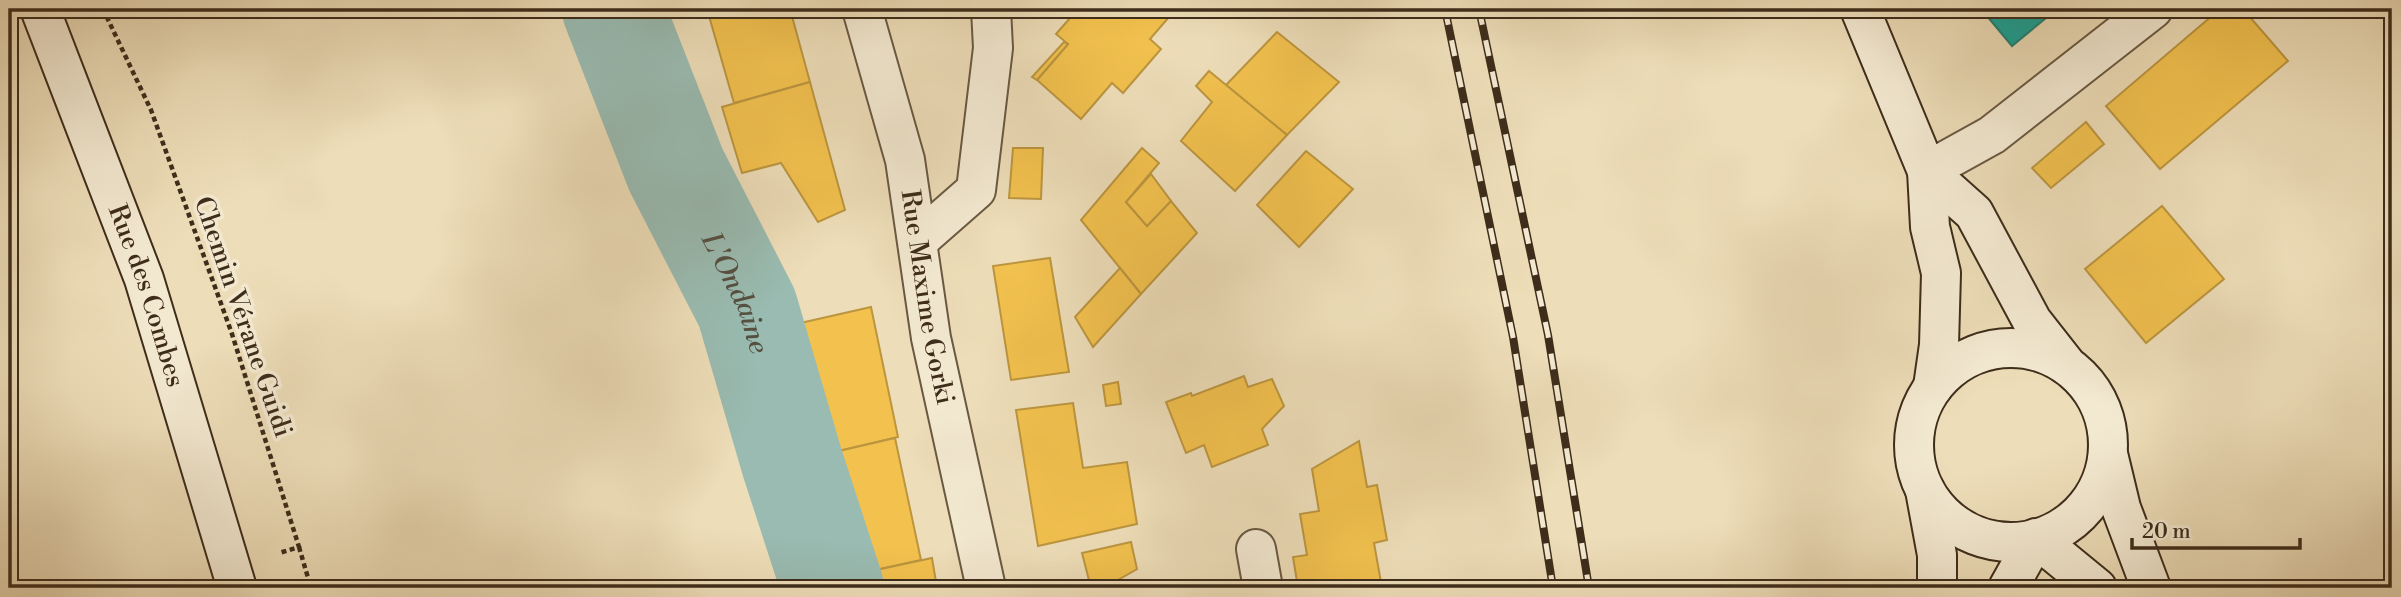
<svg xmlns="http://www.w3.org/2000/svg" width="2401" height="597" viewBox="0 0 2401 597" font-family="'Libre Bodoni',serif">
<rect width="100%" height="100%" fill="#edddb8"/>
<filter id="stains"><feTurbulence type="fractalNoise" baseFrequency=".00286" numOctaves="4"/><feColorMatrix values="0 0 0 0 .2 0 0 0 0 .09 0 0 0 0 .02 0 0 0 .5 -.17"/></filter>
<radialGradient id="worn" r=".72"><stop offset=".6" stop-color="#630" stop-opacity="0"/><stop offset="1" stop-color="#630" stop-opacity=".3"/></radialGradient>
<g fill="#f2c14e" stroke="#bc953f" stroke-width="2">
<polygon points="707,9 790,9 810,82 734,103"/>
<polygon points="1078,9 1176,9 1150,39 1161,49 1123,93 1112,83 1081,119 1037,80 1068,44 1056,34"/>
<polygon points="2220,9 2243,9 2288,61 2160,169 2106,106"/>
<polygon points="1277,32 1339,82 1287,135 1226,85"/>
<polygon points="1064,42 1068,44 1037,80 1032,77"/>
<polygon points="1209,71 1287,135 1235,191 1181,141 1212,102 1196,86"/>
<polygon points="810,82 845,210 818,222 781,163 742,173 722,107"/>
<polygon points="2086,122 2104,144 2051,188 2032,168"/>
<polygon points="1013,148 1043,148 1041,199 1009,198"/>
<polygon points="1142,148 1159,163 1126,202 1147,226 1171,201 1197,233 1141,294 1081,220"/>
<polygon points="1306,151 1353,189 1299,247 1257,205"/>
<polygon points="1151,174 1171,201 1147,226 1126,202"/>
<polygon points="2162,206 2224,279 2146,343 2085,269"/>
<polygon points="1050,258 1069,372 1011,380 993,266"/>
<polygon points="1120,268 1141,294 1093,347 1075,317"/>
<polygon points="871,307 898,437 826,454 796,324"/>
<polygon points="1244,376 1248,387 1272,379 1284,406 1262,429 1268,445 1212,467 1204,445 1186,453 1166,402 1191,393 1192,396"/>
<polygon points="1118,382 1121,404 1106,406 1103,385"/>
<polygon points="1073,403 1083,468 1127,462 1137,524 1038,546 1016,410"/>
<polygon points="895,438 921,560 853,575 826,454"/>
<polygon points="1359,441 1367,487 1377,485 1387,540 1374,543 1382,588 1298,588 1293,557 1307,555 1300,514 1319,511 1312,469"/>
<polygon points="1131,542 1137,569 1104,588 1091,588 1082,553"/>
<polygon points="932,558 937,588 864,588 853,575"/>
</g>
<polygon fill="#17a398" stroke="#238072" stroke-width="2" points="1981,9 2057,9 2012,46"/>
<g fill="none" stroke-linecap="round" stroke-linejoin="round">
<path stroke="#99bbb1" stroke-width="102" id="s1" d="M 613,9 L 676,170 L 747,308 L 792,462 L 833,588"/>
<g stroke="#6a5942" stroke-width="42">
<g id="street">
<path id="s2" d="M 862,9 L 905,160 L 931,338 L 986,588"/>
<polyline points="1927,171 1992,135 2153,9"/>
<polyline points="919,240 976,190 993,48 991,9"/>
<polyline points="1256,549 1263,588"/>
</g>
</g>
<g stroke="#3e2d1b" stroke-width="42">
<g id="secondary">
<path id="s3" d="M 40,9 L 144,279 L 237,588"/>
<polyline points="1860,9 1927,171 1930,227 1941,273 1939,345 1933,387"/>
<polyline points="1927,171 1974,213 2032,321 2065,363"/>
<circle cx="2011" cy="445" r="97"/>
<polyline points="2108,454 2121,508 2151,588"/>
<polyline points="1925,490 1937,555 1937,588"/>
<polyline points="2008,588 2036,538 2097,588"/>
</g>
</g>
<g stroke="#3e2d1b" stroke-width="4.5" stroke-dasharray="5 3.5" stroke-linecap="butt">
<polyline points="103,9 151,110 232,334 299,547 279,553"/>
<polyline points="299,547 311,588"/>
</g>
<use href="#street" stroke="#f3e9d1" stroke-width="38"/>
<use href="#secondary" stroke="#f3e9d1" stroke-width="38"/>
<g stroke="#3e2d1b" stroke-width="8">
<g id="rail">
<polyline points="1445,9 1513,337 1553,588"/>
<polyline points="1479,9 1548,335 1589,588"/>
</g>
</g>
<use href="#rail" stroke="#f3e9d1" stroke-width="5" stroke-dasharray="16" stroke-linecap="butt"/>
</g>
<g text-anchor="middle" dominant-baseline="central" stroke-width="7" stroke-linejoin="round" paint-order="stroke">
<g font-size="26" fill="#3e2d1b" stroke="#f3e9d1">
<text stroke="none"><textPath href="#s3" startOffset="306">Rue des Combes</textPath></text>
<text stroke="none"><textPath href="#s2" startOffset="296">Rue Maxime Gorki</textPath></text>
<text transform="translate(243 317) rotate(71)">Chemin Vérane Guidi</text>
</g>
<g font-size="28" font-style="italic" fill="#555040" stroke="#f3e9d1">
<text stroke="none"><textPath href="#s1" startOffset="310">L'Ondaine</textPath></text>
</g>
</g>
<rect width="2401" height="597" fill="none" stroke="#edddb8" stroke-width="35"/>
<rect x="10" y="10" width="2380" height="576" fill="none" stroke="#3e2d1b" stroke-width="3.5"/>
<rect x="18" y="18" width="2366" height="562" fill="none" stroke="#3e2d1b" stroke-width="2"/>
<path d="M2132 538v10h168v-10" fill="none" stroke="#3e2d1b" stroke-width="3.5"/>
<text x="2142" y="538" font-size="21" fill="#3e2d1b" stroke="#f3e9d1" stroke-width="5" paint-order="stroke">20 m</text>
<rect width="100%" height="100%" filter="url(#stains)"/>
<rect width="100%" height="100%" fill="url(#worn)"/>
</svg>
